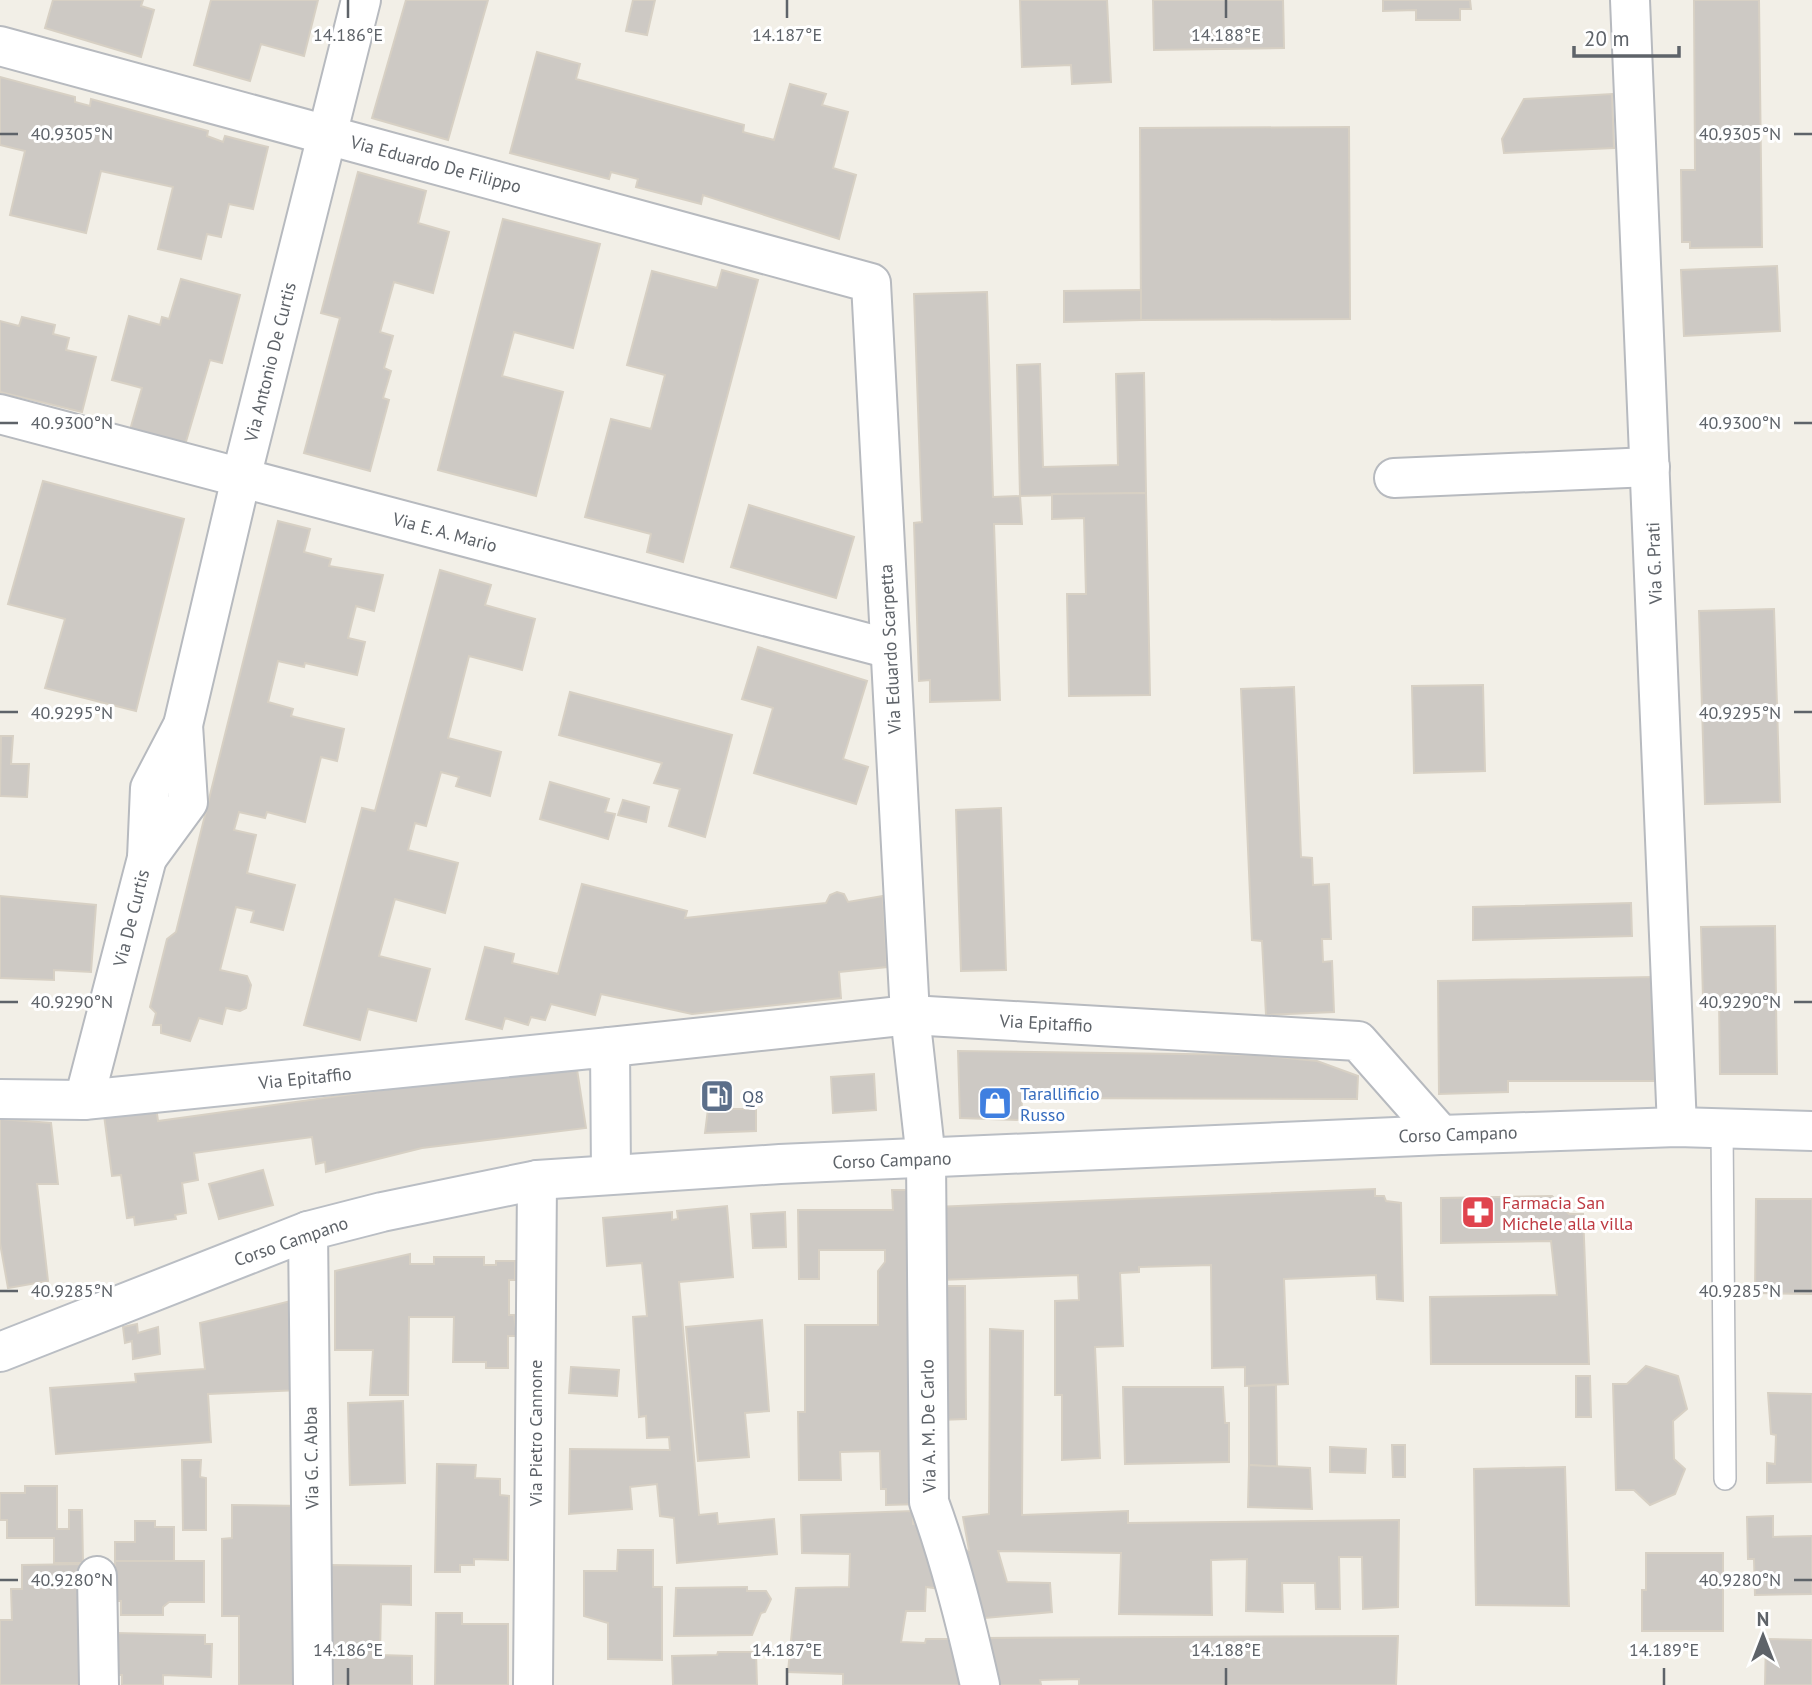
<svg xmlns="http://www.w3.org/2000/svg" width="1812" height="1685" viewBox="0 0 1812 1685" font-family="'PT Sans',sans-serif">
<rect width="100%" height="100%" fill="#f2efe7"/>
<g fill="#cdc9c4" stroke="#d7d0c4" stroke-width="2">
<polygon points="53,0 143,0 141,6 154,10 141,57 45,28"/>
<polygon points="211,0 318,0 304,56 261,44 250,81 194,65"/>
<polygon points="406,0 488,0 448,140 372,118"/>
<polygon points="633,0 655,0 647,35 626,31"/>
<polygon points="1020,0 1107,0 1111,82 1072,84 1071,65 1022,67"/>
<polygon points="1153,0 1283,0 1284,48 1154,50"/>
<polygon points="1383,0 1470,0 1471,9 1460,9 1460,20 1416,20 1416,10 1383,11"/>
<polygon points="1694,0 1759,0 1762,247 1690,248 1690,242 1682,242 1681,170 1695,170"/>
<polygon points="537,52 580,64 576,79 744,125 743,132 774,140 790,84 826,94 822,105 848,112 833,168 856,175 839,239 703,195 701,204 636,187 638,179 611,172 609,179 510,153"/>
<polygon points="0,77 75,97 75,102 90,106 91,99 208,131 207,136 223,142 225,136 268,147 253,209 229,204 221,237 207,234 201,259 158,249 173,187 101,171 86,233 10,215 25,151 0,145"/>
<polygon points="1612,94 1614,148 1504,153 1502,139 1524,99"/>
<polygon points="1349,127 1350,319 1141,320 1140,128"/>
<polygon points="358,172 426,191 418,223 449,232 433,293 394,282 380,332 393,336 384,368 391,371 383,398 389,400 370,471 304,453 340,318 321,313"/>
<polygon points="503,219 600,244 573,348 514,332 502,376 563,392 536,496 438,470"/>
<polygon points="1777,266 1780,331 1684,336 1681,270"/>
<polygon points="722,270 758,280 683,562 647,552 651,534 585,517 611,419 651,429 665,375 627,365 652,271 717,288"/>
<polygon points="181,279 240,295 222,363 210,360 185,445 130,430 142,388 112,380 129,316 160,325 162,317 169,319"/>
<polygon points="1141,290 1141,320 1064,322 1064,291"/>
<polygon points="987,292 993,497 1020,496 1022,524 994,524 1000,700 930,702 930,680 919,681 914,523 922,522 914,294"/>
<polygon points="22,317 55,325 53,334 69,338 66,350 96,357 82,412 0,392 0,321 19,326"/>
<polygon points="1040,364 1043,467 1118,465 1116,374 1144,373 1146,493 1020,496 1017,365"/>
<polygon points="43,481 184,519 136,711 45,688 65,619 8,604"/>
<polygon points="1146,493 1150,695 1069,696 1067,594 1086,594 1084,518 1052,519 1052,494"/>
<polygon points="749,505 854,537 836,598 731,567"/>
<polygon points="278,521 310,529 304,552 331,559 329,566 383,575 374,611 356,606 348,638 365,642 357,675 305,663 304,667 278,661 268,702 293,709 291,716 344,729 337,761 321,757 305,822 267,812 265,818 239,812 234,830 256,835 247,873 295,885 283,930 251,922 254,911 236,907 220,970 247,976 251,985 246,1008 240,1011 226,1008 222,1024 199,1018 190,1041 161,1033 161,1025 153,1025 156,1013 150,1007 167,939 176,932"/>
<polygon points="440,570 491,585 485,605 535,619 522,670 469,656 448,738 501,752 490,796 456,786 459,777 441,772 426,826 415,823 408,850 458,863 445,913 395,899 379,956 430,969 416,1021 368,1009 360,1040 304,1025 362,808 375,811"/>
<polygon points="1774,609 1780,802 1705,804 1699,611"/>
<polygon points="758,647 867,681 843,759 868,767 856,804 754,773 773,708 742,699"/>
<polygon points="1483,685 1485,771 1414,773 1412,686"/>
<polygon points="1294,687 1301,857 1312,858 1313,885 1329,884 1331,939 1322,939 1323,962 1332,961 1334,1012 1266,1015 1262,941 1252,940 1241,689"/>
<polygon points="570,692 732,735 705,837 669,826 680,789 654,783 662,763 559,735"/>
<polygon points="1,736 13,736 11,764 29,764 27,797 0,796"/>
<polygon points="550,782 609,799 605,812 615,814 608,839 540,819"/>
<polygon points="623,800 649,807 646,822 618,815"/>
<polygon points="1001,808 1006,970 961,971 956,810"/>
<polygon points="582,884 687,911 685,918 826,903 830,895 837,892 844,894 848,902 883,896 887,967 839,972 841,998 692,1014 601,994 595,1015 551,1004 545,1020 531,1017 528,1025 505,1018 502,1029 466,1019 485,947 514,954 512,963 558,974"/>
<polygon points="0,896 96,905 91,972 54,970 54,980 0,978"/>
<polygon points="1631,903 1632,936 1473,940 1473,907"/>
<polygon points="1775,926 1777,1074 1720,1074 1719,998 1703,998 1701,927"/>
<polygon points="1652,977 1655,1081 1508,1081 1508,1092 1439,1094 1438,981"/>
<polygon points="958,1051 1257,1055 1317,1061 1358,1076 1357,1099 1022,1098 1021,1120 960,1118"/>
<polygon points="576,1063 586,1128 422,1148 326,1172 325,1162 316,1164 312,1137 194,1153 198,1180 182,1183 186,1213 175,1215 176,1219 135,1225 134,1217 127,1218 121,1175 112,1176 104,1115 156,1107 158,1121"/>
<polygon points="874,1074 876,1110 833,1113 831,1077"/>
<polygon points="756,1100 756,1131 705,1133 708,1109 747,1109 746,1101"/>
<polygon points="0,1119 51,1123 58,1184 37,1184 48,1281 8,1288 0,1243"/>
<polygon points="263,1170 273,1205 219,1219 209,1184"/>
<polygon points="1375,1189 1375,1196 1384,1196 1386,1201 1401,1203 1403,1301 1377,1299 1376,1275 1284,1279 1288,1384 1245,1386 1245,1367 1212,1368 1211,1265 1139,1267 1139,1272 1120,1273 1123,1346 1095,1347 1100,1458 1062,1460 1062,1395 1055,1395 1055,1301 1079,1300 1078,1275 938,1280 935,1207"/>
<polygon points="892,1190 919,1190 922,1504 886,1505 886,1489 881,1489 880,1451 840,1452 841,1480 799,1480 798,1412 805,1412 805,1325 878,1325 878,1271 885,1262 885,1250 819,1250 819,1279 799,1279 798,1210 893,1210"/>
<polygon points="1552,1196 1569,1214 1583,1214 1589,1364 1431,1364 1430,1297 1557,1295 1551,1241 1441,1243 1441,1198"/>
<polygon points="1756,1199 1812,1199 1812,1294 1755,1293"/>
<polygon points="727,1206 733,1277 679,1282 699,1515 717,1513 718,1524 774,1519 777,1554 677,1563 674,1518 660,1516 657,1484 630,1487 632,1509 569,1514 570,1449 670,1450 669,1437 647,1438 646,1416 639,1417 633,1317 647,1316 642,1263 607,1266 603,1218 672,1212 672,1220 678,1219 677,1211"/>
<polygon points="785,1212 786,1247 753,1248 751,1214"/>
<polygon points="410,1254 410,1264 434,1264 434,1257 484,1257 484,1265 496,1265 496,1261 515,1261 515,1280 509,1280 509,1315 514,1315 517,1336 508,1336 508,1368 486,1368 486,1362 453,1362 454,1317 409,1317 408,1395 370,1395 373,1350 335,1350 335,1271"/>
<polygon points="937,1286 965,1286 966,1419 939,1420"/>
<polygon points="299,1299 300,1390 208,1394 211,1442 56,1454 50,1388 136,1382 135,1374 205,1369 200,1323"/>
<polygon points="762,1320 769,1411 745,1413 749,1457 698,1461 686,1327"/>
<polygon points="137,1324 138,1333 158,1327 160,1354 133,1359 132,1341 125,1343 123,1327"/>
<polygon points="990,1329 1023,1331 1022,1515 1128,1511 1128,1523 1399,1520 1398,1607 1363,1609 1362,1557 1339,1557 1340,1609 1316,1609 1315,1583 1282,1583 1283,1612 1246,1611 1247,1559 1211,1560 1212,1615 1119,1614 1121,1553 998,1551 1007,1582 1050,1583 1052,1612 974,1619 962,1553 969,1550 963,1517 989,1514"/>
<polygon points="1646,1366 1678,1376 1687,1409 1673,1421 1674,1459 1685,1469 1675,1494 1650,1505 1634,1490 1616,1490 1613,1384 1627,1384"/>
<polygon points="571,1367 619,1370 617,1396 569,1393"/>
<polygon points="1576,1376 1590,1376 1591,1417 1576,1417"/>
<polygon points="1276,1385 1277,1467 1249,1465 1249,1386"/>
<polygon points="1123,1387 1223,1387 1225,1423 1229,1423 1229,1462 1125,1464"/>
<polygon points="1768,1393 1812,1394 1812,1482 1767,1483 1767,1463 1775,1464 1776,1435 1771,1434"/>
<polygon points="403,1401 405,1483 350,1485 348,1403"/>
<polygon points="1392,1445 1405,1445 1405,1477 1393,1477"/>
<polygon points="1330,1447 1366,1449 1365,1473 1330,1472"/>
<polygon points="182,1460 201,1460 200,1477 206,1478 206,1530 183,1530"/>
<polygon points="437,1464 476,1465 475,1478 500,1479 500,1495 509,1496 508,1560 474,1559 474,1565 460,1565 460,1572 435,1572"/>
<polygon points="1249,1465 1310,1468 1312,1509 1248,1507"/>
<polygon points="1565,1467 1569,1606 1476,1605 1474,1469"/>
<polygon points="25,1486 57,1486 57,1529 69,1529 69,1510 82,1510 83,1563 54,1563 54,1538 7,1538 7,1520 0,1520 0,1493 25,1493"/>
<polygon points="232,1505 303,1506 302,1685 239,1685 239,1616 222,1616 222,1539 232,1538"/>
<polygon points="913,1511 913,1524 925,1524 941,1589 926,1587 925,1611 906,1611 901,1642 925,1643 926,1639 954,1639 963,1685 843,1685 843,1674 788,1672 796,1588 849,1587 850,1554 802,1553 801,1515"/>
<polygon points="1773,1516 1773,1537 1812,1536 1812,1594 1755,1595 1754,1559 1748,1559 1747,1517"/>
<polygon points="135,1521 155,1521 155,1527 174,1527 174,1561 115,1561 115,1542 135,1542"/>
<polygon points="618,1550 653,1550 653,1587 662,1587 662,1660 608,1659 608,1623 584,1616 584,1571 617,1571"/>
<polygon points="1646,1553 1723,1553 1723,1631 1642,1631 1642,1590 1646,1590"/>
<polygon points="115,1561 204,1561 204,1602 169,1602 163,1607 163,1615 121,1615 121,1601 116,1601"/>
<polygon points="85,1564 86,1685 0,1685 0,1620 12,1620 11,1589 22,1589 22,1565"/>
<polygon points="330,1565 411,1566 411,1605 381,1604 380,1655 412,1656 412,1685 330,1685"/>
<polygon points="747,1587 747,1591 766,1591 771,1599 765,1612 761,1613 752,1635 674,1636 676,1588"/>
<polygon points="436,1613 462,1613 462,1624 508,1624 508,1685 435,1685"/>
<polygon points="116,1633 205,1635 205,1644 212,1644 211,1677 163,1675 163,1685 122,1685 122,1675 115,1675"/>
<polygon points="1398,1636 1396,1685 1079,1685 1079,1679 1040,1680 1041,1685 994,1685 983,1638"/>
<polygon points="1766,1639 1812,1640 1812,1685 1765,1685"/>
<polygon points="718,1652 756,1652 757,1685 673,1685 672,1656 717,1655"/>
</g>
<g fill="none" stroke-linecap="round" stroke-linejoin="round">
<g stroke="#b7babf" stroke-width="24">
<polyline id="lane" points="1722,1128 1725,1479"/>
</g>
<g stroke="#b7babf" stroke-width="42">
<g id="street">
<polyline points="1630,0 1677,1127"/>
<path d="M 0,46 L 871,283 L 910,1015 L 926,1159 L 929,1502 C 951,1562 966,1623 980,1685"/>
<polyline points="0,414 890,649"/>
<polyline points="1394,478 1650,467"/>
<polyline points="147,858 188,802 183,725"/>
<polyline points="610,1047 910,1015 1358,1041 1441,1135"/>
<polyline points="84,1100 147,858 150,788 183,725 241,478 361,0"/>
<polyline points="308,1231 313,1685"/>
<polyline points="97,1576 99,1685"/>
<polyline points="533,1685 537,1180"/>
</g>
</g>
<g stroke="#babec4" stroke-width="42">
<g id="secondary">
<polyline points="0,1099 84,1100 610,1047 611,1174"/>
<polyline points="0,1352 308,1231 382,1212 537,1180 780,1164 1441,1135 1677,1127 1812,1131"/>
</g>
</g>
<use href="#lane" stroke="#fff" stroke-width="21"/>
<use href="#street" stroke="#fff" stroke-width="38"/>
<use href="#secondary" stroke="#fff" stroke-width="38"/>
</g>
<path fill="none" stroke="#5e6369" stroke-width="2.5" d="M 348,0 L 348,18M 787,0 L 787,18M 1226,0 L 1226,18M 0,134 L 18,134M 1794,134 L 1812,134M 0,423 L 18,423M 1794,423 L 1812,423M 0,712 L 18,712M 1794,712 L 1812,712M 0,1002 L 18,1002M 1794,1002 L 1812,1002M 0,1291 L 18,1291M 1794,1291 L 1812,1291M 0,1580 L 18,1580M 1794,1580 L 1812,1580M 348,1668 L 348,1685M 787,1668 L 787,1685M 1226,1668 L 1226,1685M 1664,1668 L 1664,1685"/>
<defs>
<g id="fuel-square" transform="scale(1.75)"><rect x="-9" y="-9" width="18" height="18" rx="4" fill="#5c6f8a" stroke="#fff"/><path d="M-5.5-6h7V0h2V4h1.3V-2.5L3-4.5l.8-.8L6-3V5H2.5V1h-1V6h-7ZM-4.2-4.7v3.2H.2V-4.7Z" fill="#fff"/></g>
<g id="shop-square" transform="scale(1.75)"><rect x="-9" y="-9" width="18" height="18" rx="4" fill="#3f7fe0" stroke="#fff"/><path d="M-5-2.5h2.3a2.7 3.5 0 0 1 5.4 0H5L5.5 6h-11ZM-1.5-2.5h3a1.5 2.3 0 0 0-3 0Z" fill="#fff"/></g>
<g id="pharmacy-square" transform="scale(1.75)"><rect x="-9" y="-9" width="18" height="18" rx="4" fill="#e0444e" stroke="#fff"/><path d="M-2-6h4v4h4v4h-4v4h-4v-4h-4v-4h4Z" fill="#fff"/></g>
</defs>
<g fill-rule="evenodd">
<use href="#fuel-square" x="717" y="1096"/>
<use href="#shop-square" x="995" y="1103"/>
<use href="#pharmacy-square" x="1478" y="1212"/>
</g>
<g text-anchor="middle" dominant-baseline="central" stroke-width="6" stroke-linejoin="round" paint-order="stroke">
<g font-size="18" fill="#5e6369" stroke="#fff">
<text transform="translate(436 164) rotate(15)">Via Eduardo De Filippo</text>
<text transform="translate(270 362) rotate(-76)">Via Antonio De Curtis</text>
<text transform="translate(445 532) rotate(15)">Via E. A. Mario</text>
<text transform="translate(1654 563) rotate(-92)">Via G. Prati</text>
<text transform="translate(890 649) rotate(-93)">Via Eduardo Scarpetta</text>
<text transform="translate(131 918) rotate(-76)">Via De Curtis</text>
<text transform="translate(1046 1023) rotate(3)">Via Epitaffio</text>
<text transform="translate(305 1078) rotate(-6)">Via Epitaffio</text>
<text transform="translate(1458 1134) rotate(-2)">Corso Campano</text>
<text transform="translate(892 1160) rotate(-2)">Corso Campano</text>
<text transform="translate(291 1241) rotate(-19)">Corso Campano</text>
<text transform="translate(928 1426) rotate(-91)">Via A. M. De Carlo</text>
<text transform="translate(535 1433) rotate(-90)">Via Pietro Cannone</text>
<text transform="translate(311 1458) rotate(-91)">Via G. C. Abba</text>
</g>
<g font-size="18" fill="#366cbe" stroke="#fff" text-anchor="start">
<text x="1020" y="1093">Tarallificio<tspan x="1020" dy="21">Russo</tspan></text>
</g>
<g font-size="18" fill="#4e5e75" stroke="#fff" text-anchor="start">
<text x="742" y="1096">Q8</text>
</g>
<g font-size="18" fill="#be3a42" stroke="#fff" text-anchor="start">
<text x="1502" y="1202">Farmacia San<tspan x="1502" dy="21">Michele alla villa</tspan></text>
</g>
</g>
<g font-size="18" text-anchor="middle" fill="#5e6369" stroke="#fff" stroke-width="6" stroke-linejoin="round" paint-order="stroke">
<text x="348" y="41">14.186°E</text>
<text x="787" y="41">14.187°E</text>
<text x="1226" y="41">14.188°E</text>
<text x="72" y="140">40.9305°N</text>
<text x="1740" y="140">40.9305°N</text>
<text x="72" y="429">40.9300°N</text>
<text x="1740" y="429">40.9300°N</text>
<text x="72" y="719">40.9295°N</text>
<text x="1740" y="719">40.9295°N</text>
<text x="72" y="1008">40.9290°N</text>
<text x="1740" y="1008">40.9290°N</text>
<text x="72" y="1297">40.9285°N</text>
<text x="1740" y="1297">40.9285°N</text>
<text x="72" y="1586">40.9280°N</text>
<text x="1740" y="1586">40.9280°N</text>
<text x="348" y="1656">14.186°E</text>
<text x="787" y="1656">14.187°E</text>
<text x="1226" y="1656">14.188°E</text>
<text x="1664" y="1656">14.189°E</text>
</g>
<g transform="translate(1763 1636)" stroke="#ffffff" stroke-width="5" paint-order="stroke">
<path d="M0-5L12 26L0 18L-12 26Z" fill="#5e6369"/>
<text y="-10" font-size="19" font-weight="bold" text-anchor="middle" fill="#5e6369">N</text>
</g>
<path d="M1574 46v10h105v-10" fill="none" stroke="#5e6369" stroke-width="3.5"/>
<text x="1584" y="46" font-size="21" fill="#5e6369" stroke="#ffffff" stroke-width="5" paint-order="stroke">20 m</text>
</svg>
